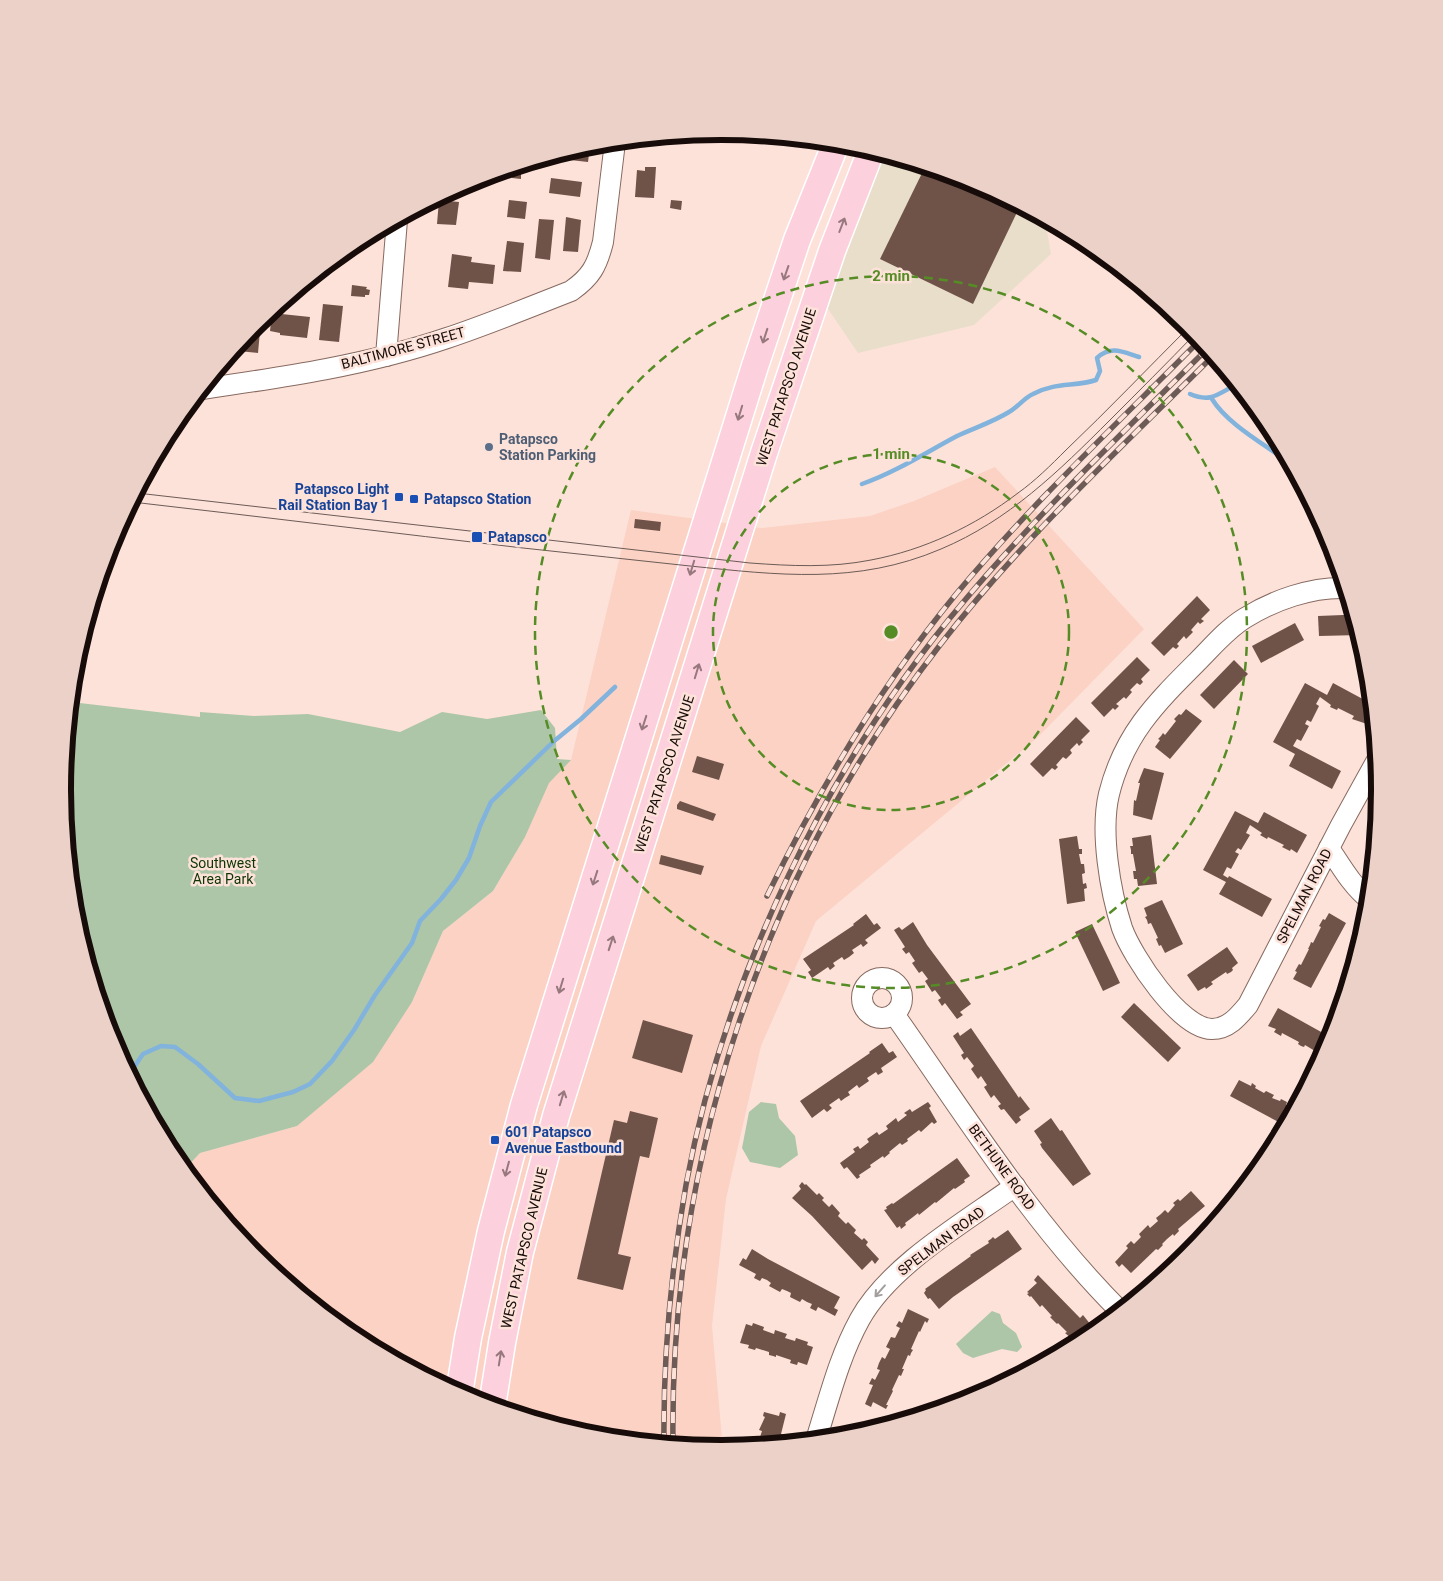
<svg xmlns="http://www.w3.org/2000/svg" width="1443" height="1581" viewBox="0 0 1443 1581" font-family="Roboto,sans-serif">
<rect width="100%" height="100%" fill="#fde2d9"/>
<polygon fill="#e8dec9" points="884,154 974,182 1045,220 1051,254 974,325 858,353 826,306"/>
<polygon fill="#fbd2c4" points="995,467 1144,629 1037,738 816,921 761,1046 726,1199 712,1326 723,1449 593,1437 469,1399 355,1338 255,1256 184,1170 200,1153 297,1126 412,1002 443,931 493,891 525,837 557,762 571,760 631,510 761,528 870,516 914,501"/>
<g fill="#adc6a8">
<polygon points="71,702 200,717 200,712 254,716 308,714 400,732 442,712 487,719 541,710 555,728 557,759 571,760 549,783 525,837 493,891 443,931 412,1002 373,1062 297,1126 200,1153 184,1170 173,1156 113,1042 75,919 63,790"/>
<polygon points="761,1102 776,1104 779,1118 795,1136 798,1155 780,1168 750,1162 742,1148 749,1112"/>
<polygon points="992,1311 1000,1314 1003,1323 1016,1333 1022,1347 1017,1352 1002,1349 973,1358 963,1353 956,1344"/>
</g>
<g fill="none" stroke-linecap="round" stroke-linejoin="round">
<g stroke="#81b3dd" stroke-width="4.5">
<path d="M 1190,394 C 1211,403 1218,394 1237,384"/>
<path d="M 1212,399 C 1228,425 1266,445 1291,464"/>
<path d="M 862,484 C 896,472 925,453 957,436 C 974,428 993,422 1009,412 C 1018,407 1024,398 1033,394 C 1055,382 1075,387 1096,380 L 1100,371 L 1097,358 C 1111,345 1123,352 1139,357"/>
<polyline points="131,1078 132,1070 143,1054 161,1046 175,1047 198,1064 235,1098 259,1101 293,1092 310,1084 332,1061 354,1030 375,995 412,943 420,921 441,899 456,880 469,858 480,826 491,802 553,742 581,719 615,687"/>
</g>
</g>
<g fill="#6f5349">
<polygon points="590,145 588,162 552,158 552,157"/>
<polygon points="645,167 656,167 654,198 635,197 637,170 645,171"/>
<polygon points="925,167 974,182 1020,206 973,304 880,259"/>
<polygon points="513,171 521,172 521,179 512,178"/>
<polygon points="551,178 582,182 580,197 549,193"/>
<polygon points="439,200 459,202 456,225 437,224"/>
<polygon points="509,200 527,202 525,219 507,217"/>
<polygon points="671,200 682,201 681,210 670,208"/>
<polygon points="566,217 581,220 578,252 563,251"/>
<polygon points="539,219 554,220 550,260 535,258"/>
<polygon points="507,241 524,243 521,272 503,271"/>
<polygon points="452,254 472,257 471,262 495,265 493,284 469,282 468,289 448,287"/>
<polygon points="352,285 367,287 366,289 370,290 369,295 365,295 365,297 351,296"/>
<polygon points="323,304 343,306 339,342 319,340"/>
<polygon points="272,313 310,317 307,338 280,335 280,333 270,331"/>
<polygon points="261,320 258,353 238,351 238,345"/>
<polygon points="635,519 661,522 660,531 634,528"/>
<polygon points="1197,596 1210,610 1201,619 1204,621 1200,624 1198,622 1191,630 1193,632 1186,639 1184,636 1177,644 1179,646 1176,649 1173,647 1164,656 1151,643"/>
<polygon points="1343,615 1354,615 1360,635 1319,636 1318,616"/>
<polygon points="1295,623 1304,640 1261,663 1252,646"/>
<polygon points="1137,657 1150,670 1141,679 1143,682 1140,685 1137,683 1130,690 1132,692 1126,699 1124,697 1116,704 1119,706 1115,710 1113,708 1104,717 1091,703"/>
<polygon points="1234,660 1248,674 1214,709 1200,695"/>
<polygon points="1305,683 1327,695 1333,683 1372,704 1373,713 1367,724 1352,719 1354,716 1338,708 1337,710 1330,707 1331,705 1320,697 1316,704 1319,706 1311,722 1307,720 1305,724 1309,726 1301,741 1297,739 1293,746 1341,771 1332,789 1289,766 1295,754 1273,742"/>
<polygon points="1186,709 1202,721 1170,759 1155,747 1160,740 1158,739 1161,736 1163,733 1165,735 1176,721 1174,719 1179,714 1181,715"/>
<polygon points="1076,717 1090,731 1081,740 1083,742 1079,746 1077,743 1070,750 1072,753 1066,759 1063,757 1056,765 1058,767 1055,770 1052,768 1043,777 1030,764"/>
<polygon points="697,756 724,764 719,780 692,772"/>
<polygon points="1144,768 1164,773 1152,820 1133,815 1134,800 1136,801 1140,783 1138,783"/>
<polygon points="680,801 716,814 713,821 677,809 677,805"/>
<polygon points="1235,811 1258,823 1264,812 1307,835 1297,853 1291,849 1290,851 1282,847 1284,845 1268,837 1267,839 1260,835 1262,833 1250,825 1246,833 1250,835 1241,850 1238,848 1235,852 1239,854 1231,869 1227,867 1223,875 1228,878 1229,876 1272,899 1262,917 1219,894 1226,882 1203,870"/>
<polygon points="1374,825 1377,826 1375,844 1369,840 1372,833 1370,832"/>
<polygon points="1151,835 1157,884 1138,886 1137,879 1134,879 1133,871 1136,871 1133,854 1131,854 1131,850 1130,846 1133,846 1132,838"/>
<polygon points="1077,836 1079,849 1082,849 1082,854 1079,854 1081,864 1084,864 1085,873 1082,874 1083,884 1086,883 1087,888 1084,889 1085,901 1067,904 1059,839"/>
<polygon points="661,855 704,866 701,875 659,864"/>
<polygon points="1162,900 1183,944 1165,953 1161,945 1159,946 1156,939 1158,938 1151,923 1148,924 1147,920 1145,917 1147,916 1144,908"/>
<polygon points="1329,913 1346,923 1311,988 1293,979 1297,972 1295,971 1299,964 1301,965 1309,949 1308,949 1310,945 1311,942 1313,943 1321,927 1319,926 1323,919 1325,920"/>
<polygon points="866,914 874,925 877,923 881,928 865,940 868,943 863,947 861,944 852,950 854,953 849,957 844,960 842,957 833,963 835,966 830,970 828,967 812,978 808,972 811,970 803,959 854,925 853,924"/>
<polygon points="913,922 927,945 971,1004 960,1012 963,1015 957,1019 945,1003 942,1006 938,1000 941,998 935,990 932,992 925,981 928,979 922,971 919,973 912,963 915,961 909,952 906,954 902,949 905,947 894,930 899,927 902,930"/>
<polygon points="1092,924 1120,983 1103,991 1075,932"/>
<polygon points="1227,947 1238,963 1232,968 1233,970 1231,972 1227,974 1226,972 1211,982 1213,984 1206,989 1205,987 1198,991 1187,975"/>
<polygon points="1134,1003 1181,1048 1168,1062 1121,1017"/>
<polygon points="1278,1008 1332,1038 1322,1058 1319,1056 1320,1054 1305,1045 1304,1047 1301,1046 1298,1044 1299,1042 1282,1033 1281,1036 1274,1032 1276,1029 1268,1026"/>
<polygon points="643,1020 693,1035 682,1073 632,1058"/>
<polygon points="971,1028 1019,1098 1020,1096 1030,1109 1019,1117 1021,1120 1016,1124 1004,1109 1001,1110 998,1106 1001,1104 997,1099 994,1095 991,1098 984,1087 987,1085 981,1076 978,1079 971,1069 974,1066 967,1057 964,1060 961,1055 964,1053 953,1036 958,1032 960,1036"/>
<polygon points="882,1043 889,1053 893,1051 897,1057 881,1068 883,1072 878,1075 876,1072 867,1078 869,1081 859,1088 857,1085 848,1092 850,1095 845,1098 841,1101 839,1098 829,1105 832,1108 827,1112 824,1109 812,1118 800,1101 870,1053 869,1052"/>
<polygon points="1239,1080 1251,1086 1252,1083 1256,1086 1255,1088 1264,1093 1266,1091 1274,1095 1272,1098 1280,1101 1281,1099 1287,1102 1286,1105 1295,1110 1286,1126 1230,1096"/>
<polygon points="928,1102 931,1106 929,1108 937,1122 934,1124 932,1122 921,1132 919,1130 907,1139 908,1141 902,1145 900,1143 889,1152 890,1153 884,1158 883,1156 870,1165 871,1167 859,1175 860,1177 857,1179 847,1167 844,1169 840,1163 855,1152 853,1149 858,1146 860,1149 869,1142 867,1139 877,1132 879,1135 888,1129 886,1126 896,1118 898,1122 907,1115 904,1113 910,1109 912,1112"/>
<polygon points="630,1111 658,1118 649,1158 640,1156 618,1254 631,1257 623,1290 577,1279 614,1120 627,1123"/>
<polygon points="1051,1118 1060,1131 1062,1130 1091,1174 1073,1186 1042,1148 1040,1144 1042,1143 1034,1131"/>
<polygon points="957,1158 970,1176 964,1180 965,1182 955,1189 954,1188 936,1203 935,1202 919,1215 918,1213 913,1217 905,1223 906,1225 901,1229 900,1226 897,1228 884,1210 887,1209 886,1207 892,1203 893,1204"/>
<polygon points="802,1182 805,1185 806,1184 817,1195 819,1193 824,1198 822,1200 829,1207 832,1204 840,1213 838,1216 846,1224 848,1222 856,1230 854,1233 862,1240 864,1238 868,1242 866,1245 879,1259 875,1264 872,1260 862,1270 812,1216 792,1198 801,1189 799,1186"/>
<polygon points="1191,1191 1205,1206 1178,1229 1179,1231 1174,1236 1173,1234 1167,1239 1162,1244 1163,1245 1158,1250 1156,1249 1131,1273 1122,1264 1119,1267 1115,1262 1128,1248 1126,1246 1131,1241 1134,1244 1141,1237 1139,1234 1148,1225 1150,1228 1158,1221 1156,1218 1161,1214 1165,1210 1168,1213 1175,1205 1173,1203 1178,1199 1180,1201"/>
<polygon points="1008,1230 1022,1249 953,1297 939,1309 930,1298 928,1299 924,1293 926,1290 925,1289 971,1256 970,1255 989,1243 988,1241 991,1239 993,1237 995,1239"/>
<polygon points="752,1249 768,1259 840,1297 834,1308 838,1310 835,1316 818,1307 816,1311 810,1308 812,1304 807,1302 802,1299 800,1302 790,1297 791,1293 787,1291 782,1289 780,1292 769,1286 771,1283 767,1280 762,1278 760,1281 754,1278 756,1274 739,1265 743,1258 746,1260"/>
<polygon points="1038,1275 1080,1318 1083,1315 1091,1325 1088,1327 1094,1333 1078,1344 1065,1333 1067,1332 1058,1323 1057,1324 1050,1317 1052,1316 1042,1305 1040,1307 1031,1296 1030,1297 1027,1294 1029,1293 1027,1292 1037,1283 1034,1280"/>
<polygon points="908,1309 929,1319 927,1323 925,1321 920,1332 919,1331 911,1349 913,1350 911,1353 910,1356 908,1355 902,1369 904,1369 901,1376 899,1375 892,1390 893,1391 886,1405 888,1405 886,1409 873,1402 871,1407 865,1404 873,1385 869,1384 872,1378 875,1380 880,1370 877,1369 879,1363 882,1357 885,1359 890,1349 886,1347 891,1337 895,1338 900,1328 896,1326 899,1321 902,1323"/>
<polygon points="753,1323 764,1327 763,1330 774,1334 775,1330 787,1334 785,1338 795,1341 796,1338 808,1342 807,1345 813,1347 807,1365 798,1362 797,1365 790,1363 791,1360 776,1355 776,1357 773,1356 769,1355 769,1352 756,1348 755,1350 748,1348 749,1345 740,1343 746,1324 752,1326"/>
<polygon points="764,1412 779,1416 780,1412 786,1414 781,1434 784,1435 782,1440 779,1439 777,1444 757,1446 762,1431 759,1430 765,1417 763,1416"/>
<polygon points="858,1423 878,1426 878,1428 856,1435"/>
</g>
<g fill="none" stroke-linecap="round" stroke-linejoin="round">
<g stroke="#86695f" stroke-width="22">
<g id="minor">
<polyline points="386,356 397,220"/>
<path d="M 202,389 C 285,377 368,365 447,338 C 489,324 530,307 571,291 C 591,277 597,266 603,242 L 615,142"/>
<path d="M 1345,588 C 1311,587 1274,600 1245,618 C 1227,629 1213,646 1198,661 C 1156,703 1124,734 1109,794 C 1100,832 1110,891 1122,928 C 1132,956 1180,1029 1212,1029 C 1228,1029 1238,1017 1248,1005 L 1341,825 L 1377,760"/>
<path d="M 1329,848 C 1341,866 1352,886 1370,900"/>
<circle cx="882" cy="998" r="20"/>
<path d="M 894,1014 C 966,1116 1032,1223 1120,1311"/>
<path d="M 816,1440 C 829,1399 839,1357 860,1319 C 890,1265 965,1222 1015,1186"/>
</g>
</g>
<g stroke="#fff" stroke-width="29">
<g id="major">
<polyline points="459,1394 468,1338 491,1231 524,1105 755,366 797,240 836,143"/>
<polyline points="492,1406 502,1343 520,1252 556,1116 764,453 832,251 871,151"/>
</g>
</g>
<use href="#minor" stroke="#fff" stroke-width="20"/>
<use href="#major" stroke="#fdd0dd" stroke-width="26"/>
<g stroke="#6c5b56" stroke-width="1">
<path d="M 137,493 L 750,563 C 791,566 831,568 871,560 C 924,550 975,526 1018,493 C 1035,481 1051,465 1066,450 C 1108,410 1148,368 1189,327"/>
<path d="M 132,502 C 263,517 393,533 523,548 C 579,554 634,560 690,566 C 778,575 857,585 941,549 C 1008,521 1059,471 1110,420 C 1138,392 1167,363 1195,334"/>
</g>
<g stroke="#6c5b56" stroke-width="5.5">
<g id="rail">
<path d="M 767,896 C 819,789 881,685 957,593 C 1032,503 1118,423 1200,340"/>
<path d="M 664,1444 C 663,1357 671,1270 686,1185 C 724,978 829,760 965,600 C 1040,511 1125,431 1207,349"/>
<path d="M 673,1445 C 669,1158 764,872 940,645 C 1021,540 1120,449 1213,356"/>
</g>
</g>
<use href="#rail" stroke="#fde2d9" stroke-width="4" stroke-dasharray="11" stroke-linecap="butt"/>
</g>
<defs><path id="oneway-shaft" d="M-6 0H5M1.5-3L5.5 0L1.5 3" fill="none" stroke-width="1.6" stroke-linecap="round" stroke-linejoin="round" transform="scale(1.25)"/></defs>
<g stroke="#96787e">
<use href="#oneway-shaft" transform="translate(842 225) rotate(-69)"/>
<use href="#oneway-shaft" transform="translate(786 273) rotate(109)"/>
<use href="#oneway-shaft" transform="translate(765 336) rotate(108)"/>
<use href="#oneway-shaft" transform="translate(740 413) rotate(107)"/>
<use href="#oneway-shaft" transform="translate(692 568) rotate(107)"/>
<use href="#oneway-shaft" transform="translate(697 671) rotate(-73)"/>
<use href="#oneway-shaft" transform="translate(644 723) rotate(108)"/>
<use href="#oneway-shaft" transform="translate(595 878) rotate(108)"/>
<use href="#oneway-shaft" transform="translate(611 943) rotate(-72)"/>
<use href="#oneway-shaft" transform="translate(561 986) rotate(107)"/>
<use href="#oneway-shaft" transform="translate(562 1098) rotate(-73)"/>
<use href="#oneway-shaft" transform="translate(507 1169) rotate(105)"/>
<use href="#oneway-shaft" transform="translate(500 1358) rotate(-81)"/>
</g>
<use stroke="#a29e9d" href="#oneway-shaft" transform="translate(880 1291) rotate(131)"/>
<g fill="none" stroke="#568c25" stroke-width="2.5" stroke-dasharray="9 6">
<circle cx="891" cy="632" r="178"/>
<circle cx="891" cy="632" r="356"/>
</g>
<circle fill="#5c6f8a" stroke="#fde2d9" stroke-width="2" cx="489" cy="447" r="5"/>
<g fill="#1a4fb4" stroke="#fde2d9" stroke-width="2">
<rect x="394" y="492" width="10" height="10" rx="2.5"/>
<rect x="409" y="494" width="10" height="10" rx="2.5"/>
<rect x="471" y="531" width="12" height="12" rx="2.5"/>
<rect x="490" y="1135" width="10" height="10" rx="2.5"/>
</g>
<g text-anchor="middle" dominant-baseline="central" stroke-width="5" stroke-linejoin="round" paint-order="stroke">
<g font-size="14" fill="#170c09" stroke="#fde2d9">
<text transform="translate(403 348) rotate(-15)">BALTIMORE STREET</text>
<text transform="translate(786 387) rotate(-72)">WEST PATAPSCO AVENUE</text>
<text transform="translate(664 774) rotate(-72)">WEST PATAPSCO AVENUE</text>
<text transform="translate(1304 896) rotate(-63)">SPELMAN ROAD</text>
<text transform="translate(1002 1167) rotate(54)">BETHUNE ROAD</text>
<text transform="translate(941 1241) rotate(-37)">SPELMAN ROAD</text>
<text transform="translate(524 1248) rotate(-77)">WEST PATAPSCO AVENUE</text>
</g>
<g font-size="14" font-weight="bold" fill="#4e5e75" stroke="#fde2d9" text-anchor="start">
<text x="499" y="439">Patapsco<tspan x="499" dy="16">Station Parking</tspan></text>
</g>
<g font-size="14" font-weight="bold" fill="#164399" stroke="#fde2d9" text-anchor="start">
<text x="389" y="489" text-anchor="end">Patapsco Light<tspan x="389" dy="16">Rail Station Bay 1</tspan></text>
<text x="424" y="499">Patapsco Station</text>
<text x="488" y="537">Patapsco</text>
<text x="505" y="1132">601 Patapsco<tspan x="505" dy="16">Avenue Eastbound</tspan></text>
</g>
<g font-size="14" fill="#0c3503" stroke="#fde2d9">
<text x="223" y="863">Southwest<tspan x="223" dy="16">Area Park</tspan></text>
</g>
</g>
<path d="M0 0H1443V1581H0ZM71 790a650 650 0 1 1 1300 0a650 650 0 1 1-1300 0Z" fill="#ebd1c8" fill-rule="evenodd"/>
<path fill="none" stroke="#170c09" stroke-width="6" d="M71 790a650 650 0 1 1 1300 0a650 650 0 1 1-1300 0Z"/>
<circle cx="891" cy="632" r="8" fill="#568c25" stroke="#fde2d9" stroke-width="2.5"/>
<g font-size="15" text-anchor="middle" font-weight="bold" fill="#568c25" stroke="#fde2d9" stroke-width="5" stroke-linejoin="round" paint-order="stroke">
<text x="891" y="281">2 min</text>
<text x="891" y="459">1 min</text>
</g>
</svg>
